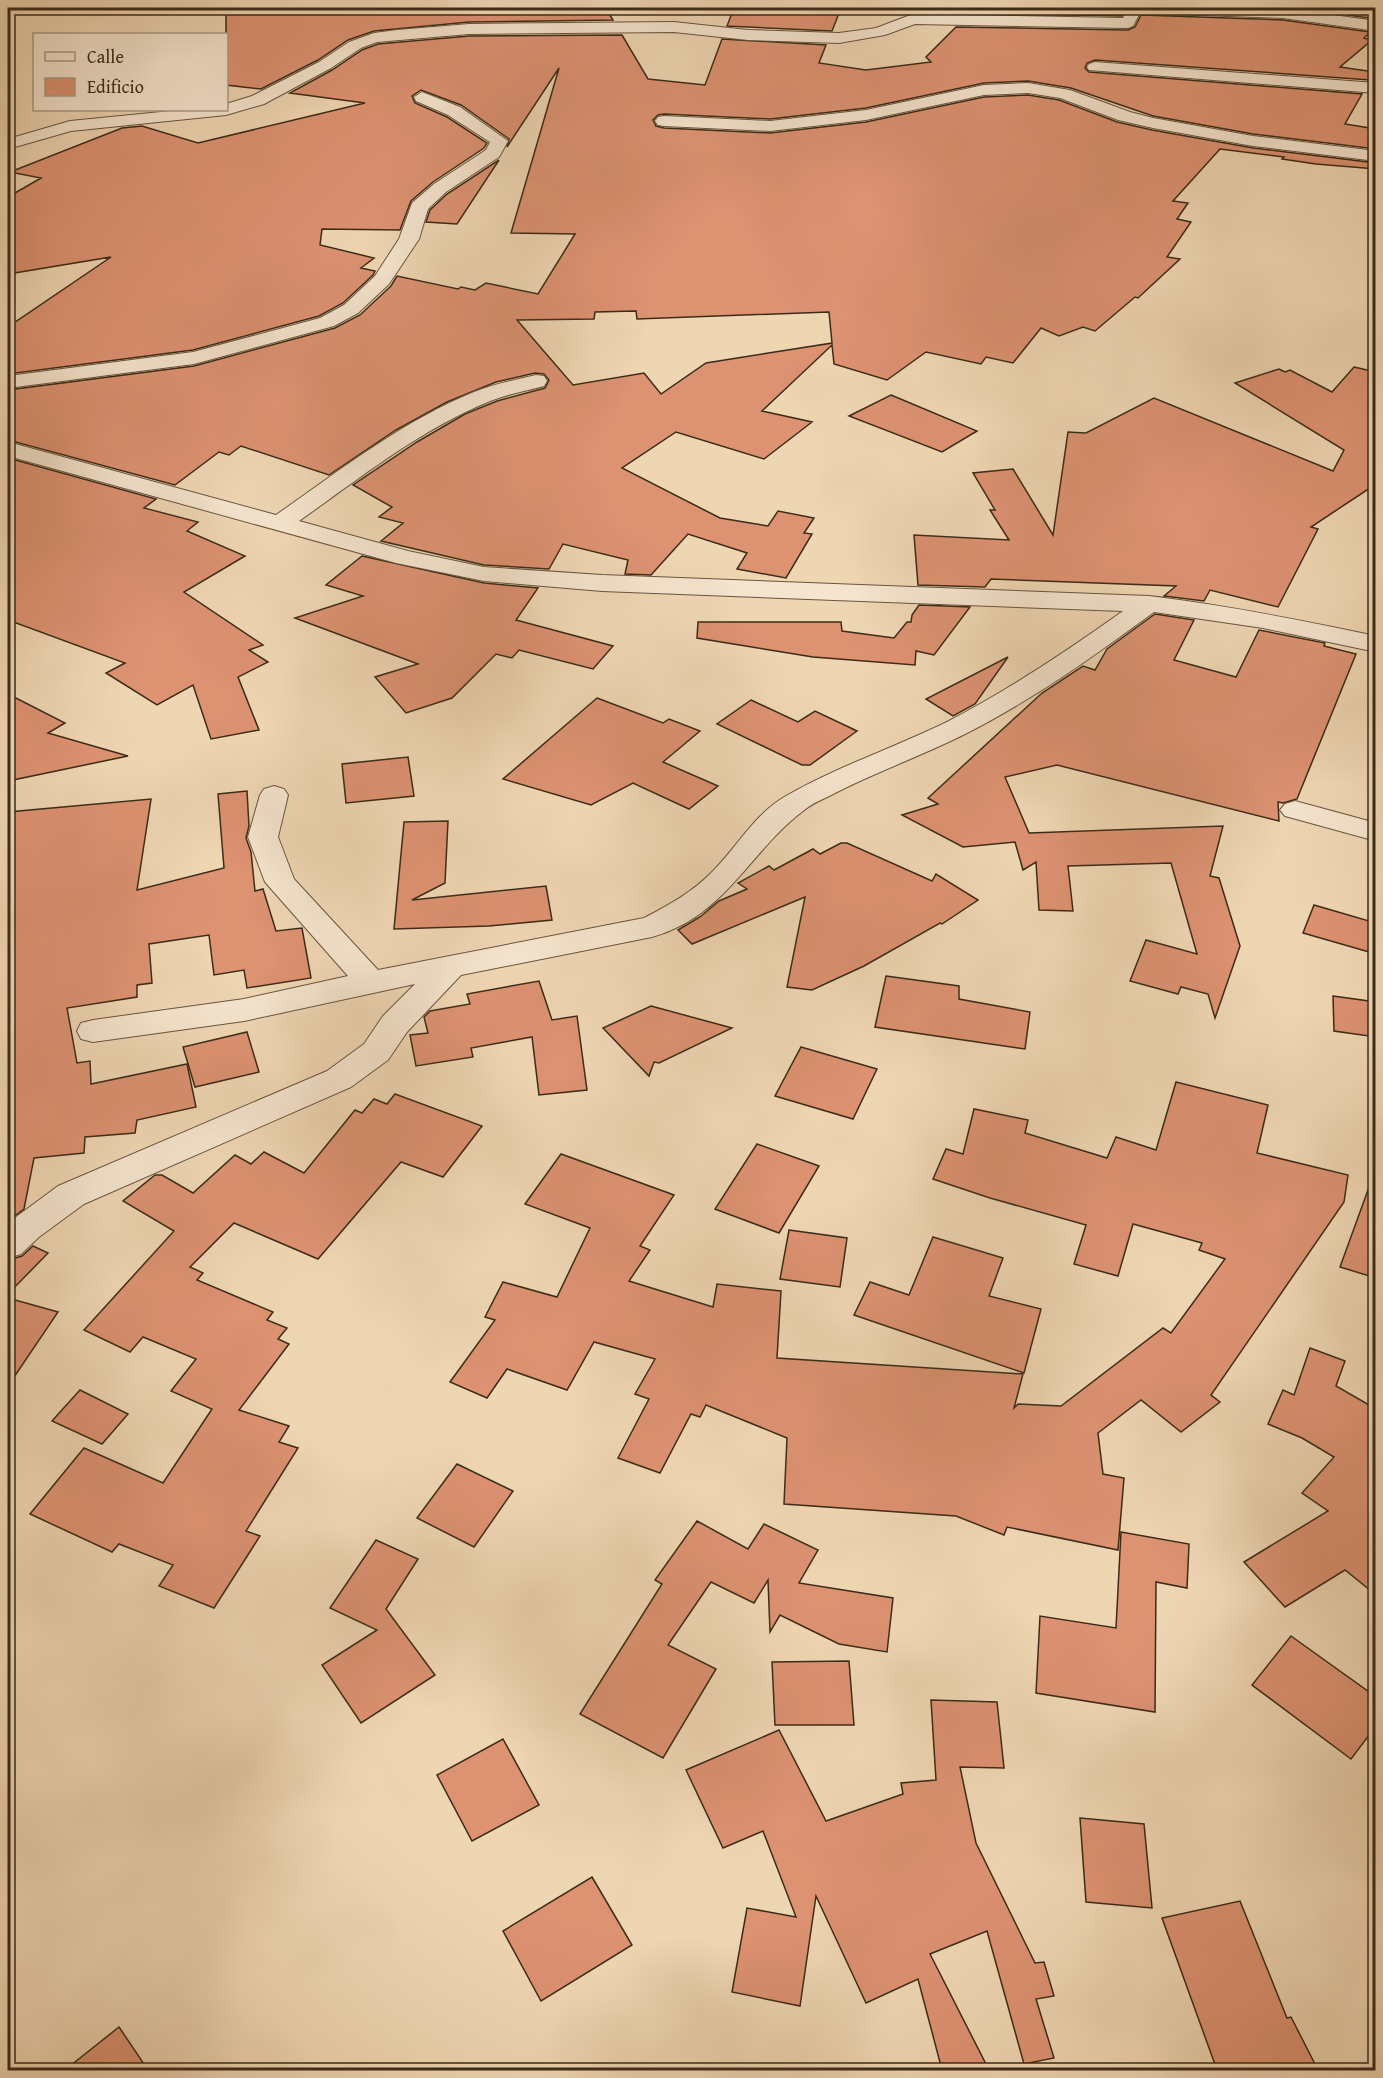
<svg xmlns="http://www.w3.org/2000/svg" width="1383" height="2078" viewBox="0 0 1383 2078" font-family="'Gentium Book Plus',serif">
<rect width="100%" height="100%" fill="#efd6b3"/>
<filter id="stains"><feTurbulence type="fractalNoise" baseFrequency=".00333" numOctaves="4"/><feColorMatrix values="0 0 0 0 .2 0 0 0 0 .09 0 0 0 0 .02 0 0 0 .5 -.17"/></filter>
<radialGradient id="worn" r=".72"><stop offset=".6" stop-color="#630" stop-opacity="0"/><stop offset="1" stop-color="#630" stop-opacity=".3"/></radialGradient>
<g fill="#dd9272" stroke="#3b2b17" stroke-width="1.5" fill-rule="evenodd">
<polygon points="226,8 259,11 266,8 303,11 306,8 582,9 607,10 613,20 469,22 374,31 348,40 318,60 261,89 226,85"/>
<polygon points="734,8 841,8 832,31 727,26"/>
<polygon points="975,8 1024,8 1123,12 1122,16 970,13"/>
<polygon points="1296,8 1376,8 1376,19"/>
<path d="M 1141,15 L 1283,20 L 1370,32 L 1364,38 L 1372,40 L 1340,67 L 1375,72 L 1370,80 L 1095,60 L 1087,63 L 1085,68 L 1089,72 L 1362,94 L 1345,124 L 1376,129 L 1376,149 L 1253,134 L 1153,116 L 1071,88 L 1028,81 L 984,83 L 866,108 L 770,119 L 664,114 L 658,115 L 653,120 L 656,126 L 664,128 L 770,133 L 866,122 L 984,97 L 1028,95 L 1059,100 L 1117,122 L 1152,130 L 1253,148 L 1376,163 L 1376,169 L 1316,164 L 1282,159 L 1284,157 L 1220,149 L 1173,201 L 1188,203 L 1177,219 L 1191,222 L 1167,257 L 1180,259 L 1138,298 L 1135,297 L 1095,331 L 1083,327 L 1059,336 L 1041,328 L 1013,363 L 986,357 L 981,364 L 926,352 L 887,380 L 834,364 L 832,345 L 762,411 L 812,422 L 764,459 L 676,432 L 622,468 L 720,518 L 768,526 L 778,511 L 814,518 L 804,533 L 812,534 L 786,578 L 737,569 L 747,553 L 688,534 L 651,575 L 625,574 L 628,560 L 563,544 L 549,569 L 484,565 L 381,541 L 403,523 L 379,517 L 392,507 L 353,485 L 417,442 L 465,414 L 497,401 L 545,388 L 549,380 L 544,374 L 535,373 L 496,382 L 447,402 L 396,430 L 329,475 L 241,446 L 229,455 L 219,452 L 175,485 L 8,440 L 8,390 L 194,366 L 335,328 L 360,315 L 391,286 L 397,276 L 458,289 L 461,287 L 475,290 L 486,283 L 538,294 L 575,234 L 511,233 L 559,68 L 507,147 L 509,139 L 461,105 L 421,90 L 412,96 L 415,103 L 447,117 L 487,143 L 484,148 L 433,182 L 411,201 L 400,230 L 322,229 L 320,245 L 374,258 L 361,268 L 375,271 L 373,275 L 343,303 L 319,316 L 193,350 L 8,374 L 8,327 L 111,257 L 8,274 L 8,197 L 41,178 L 10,172 L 122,128 L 142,126 L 198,143 L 365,103 L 290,93 L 332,70 L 362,50 L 378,44 L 469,36 L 622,35 L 648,79 L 705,85 L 722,39 L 826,45 L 819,63 L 866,70 L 931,62 L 926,57 L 956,27 L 1128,30 L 1135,27 ZM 636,311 L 637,319 L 829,312 L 832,343 L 706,363 L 661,394 L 644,373 L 573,385 L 517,320 L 594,319 L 595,312 Z"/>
<polygon points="499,160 457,224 426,222 430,210 447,194"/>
<polygon points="1354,367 1376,372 1376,484 1311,527 1318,529 1278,607 1210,590 1204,601 1164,596 1176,586 991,579 985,587 918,585 914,535 1009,540 990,510 995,510 973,473 1013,469 1053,535 1068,432 1086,433 1154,398 1333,471 1344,450 1235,383 1279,369 1285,372 1290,370 1332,392"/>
<polygon points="891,395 977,431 942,452 849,416"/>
<polygon points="8,458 156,499 144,508 198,522 187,531 245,556 184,592 263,645 249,650 268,662 238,677 259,730 211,739 193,685 157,705 106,673 125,663 8,620"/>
<polygon points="362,556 484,583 538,588 516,620 613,646 593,669 519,650 512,658 496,654 452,698 406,713 375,677 418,664 295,618 363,596 326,585"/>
<polygon points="919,605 970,607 934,655 916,651 915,665 813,657 697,638 698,622 841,622 842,631 894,638 907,622 911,622 912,615"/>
<polygon points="1155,614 1194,620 1174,660 1236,677 1259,630 1325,643 1324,646 1356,654 1297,799 1283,803 1278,802 1279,821 1057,765 1005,777 1029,833 1223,826 1210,876 1219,878 1240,946 1215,1018 1208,994 1181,987 1178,994 1130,981 1146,940 1197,954 1171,863 1068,866 1073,911 1039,910 1036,862 1023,870 1015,842 963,847 902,815 938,804 928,798 1042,693 1083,666 1095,670 1107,649"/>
<polygon points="1008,657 975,704 953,716 926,699"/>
<polygon points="8,694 65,723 48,733 128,756 8,781"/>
<polygon points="597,698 663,723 669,719 700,731 663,762 718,786 689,809 633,783 591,805 503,779"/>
<polygon points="751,700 798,722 815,711 857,731 810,765 802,765 717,724"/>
<polygon points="408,757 414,796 346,803 342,764"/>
<polygon points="247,791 249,826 246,838 251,852 255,891 263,889 276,931 302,928 311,978 247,988 244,970 214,975 209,935 149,944 152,983 137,985 137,997 67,1008 77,1063 90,1061 91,1084 187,1064 196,1107 137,1120 135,1133 85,1137 84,1153 34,1158 24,1209 8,1221 8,812 151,799 137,890 224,868 218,794"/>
<polygon points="448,821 445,883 412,900 546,886 552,920 489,926 394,929 404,822"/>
<polygon points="841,843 847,843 932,881 936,874 978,900 942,924 940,923 864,966 812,990 787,987 805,897 692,944 678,930 700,917 719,901 747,889 738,883 769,866 774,870 813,849 820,854"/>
<polygon points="1314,905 1376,923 1376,954 1303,933"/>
<polygon points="886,976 959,986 959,999 1030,1012 1025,1049 875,1027"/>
<polygon points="539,981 552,1020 577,1016 587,1090 539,1095 532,1037 471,1048 473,1057 416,1066 410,1035 428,1033 424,1017 430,1011 470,1004 467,994"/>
<polygon points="1333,996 1376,1002 1376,1037 1334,1031"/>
<polygon points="651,1006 732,1028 659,1063 654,1062 649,1076 603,1028"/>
<polygon points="247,1032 259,1072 195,1087 183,1047"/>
<polygon points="801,1047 877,1069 853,1119 775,1096"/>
<polygon points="1176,1082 1268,1105 1257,1153 1348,1175 1344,1202 1211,1395 1220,1402 1181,1432 1141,1400 1098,1433 1103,1474 1124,1478 1118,1550 1007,1527 1004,1535 956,1516 784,1504 787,1438 706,1405 700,1417 691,1414 660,1473 618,1458 649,1399 635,1394 655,1359 594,1342 567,1390 507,1369 487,1398 450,1382 495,1320 485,1317 503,1282 557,1297 590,1228 525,1204 561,1154 674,1195 640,1246 650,1250 629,1281 713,1307 717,1284 781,1291 777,1358 1023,1374 1014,1408 1018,1404 1061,1406 1163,1328 1171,1333 1225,1259 1199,1250 1202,1243 1133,1224 1118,1276 1074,1264 1086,1225 990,1198 933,1179 946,1149 963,1154 974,1109 1028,1120 1025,1133 1107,1158 1116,1137 1156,1150"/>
<polygon points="395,1094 482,1126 443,1177 401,1162 318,1259 234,1223 190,1267 203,1273 197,1280 273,1312 267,1320 287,1328 278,1339 289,1344 239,1410 289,1426 279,1442 298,1448 246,1531 260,1536 214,1608 159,1586 173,1565 119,1544 112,1552 30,1514 84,1448 163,1483 212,1409 171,1391 196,1359 143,1337 130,1352 84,1330 174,1231 123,1201 155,1175 162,1175 193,1193 235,1155 251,1164 264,1152 304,1173 355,1110 362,1113 374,1099 387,1104"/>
<polygon points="757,1144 819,1166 779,1233 715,1209"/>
<polygon points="1372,1179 1376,1179 1376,1278 1340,1267"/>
<polygon points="789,1230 847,1238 840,1287 780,1279"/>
<polygon points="933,1237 1003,1258 989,1296 1041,1309 1024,1373 854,1315 870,1282 909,1295"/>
<polygon points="33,1246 48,1253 8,1294 8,1260 22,1256"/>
<polygon points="8,1298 58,1312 8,1386"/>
<polygon points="1310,1348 1345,1361 1336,1386 1376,1409 1376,1595 1345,1570 1285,1607 1244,1562 1328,1511 1302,1493 1334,1457 1302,1438 1268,1424 1283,1390 1294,1395"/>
<polygon points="80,1390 128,1414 102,1444 52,1421"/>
<polygon points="457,1464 513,1491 474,1547 417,1518"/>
<polygon points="697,1521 748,1549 764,1524 818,1550 799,1583 893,1598 887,1652 839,1644 780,1615 770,1632 768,1580 754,1603 711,1582 668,1645 716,1669 663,1758 580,1714 662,1584 655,1580"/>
<polygon points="1121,1532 1189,1544 1187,1588 1156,1582 1155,1712 1036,1693 1040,1616 1116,1628"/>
<polygon points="376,1540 418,1559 386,1609 435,1675 361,1723 322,1665 377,1630 330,1608"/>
<polygon points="1291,1636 1376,1697 1376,1726 1351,1759 1252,1685"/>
<polygon points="849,1661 854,1725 775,1725 772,1662"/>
<polygon points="931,1700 997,1702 1004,1768 960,1767 976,1843 1035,1963 1044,1962 1054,1996 1036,1999 1054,2058 1024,2064 987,1931 930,1954 989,2070 942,2070 918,1979 866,2003 816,1896 800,2006 732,1992 747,1908 796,1917 763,1831 723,1848 686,1770 779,1730 826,1821 903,1794 901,1783 936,1780"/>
<polygon points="503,1739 539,1805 472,1841 437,1775"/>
<polygon points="1080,1818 1144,1824 1152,1908 1086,1902"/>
<polygon points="592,1877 632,1945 541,2001 503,1931"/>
<polygon points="1240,1901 1287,2018 1291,2017 1318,2070 1217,2070 1162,1918"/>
<polygon points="119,2027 148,2070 65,2070"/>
</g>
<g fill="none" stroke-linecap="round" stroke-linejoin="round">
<g stroke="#68563e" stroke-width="2">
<g id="minor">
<polygon points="1128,8 1283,8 1376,21 1376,31 1283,18 1140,13 1133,26 1128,28 915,24 885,35 839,43 748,40 674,32 469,34 377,42 361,48 331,68 264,104 226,115 71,131 8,149 8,139 70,121 181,110 226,110 226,104 252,96 319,62 349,42 374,33 397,30 469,24 674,22 748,30 839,33 876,28 913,14 1123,18"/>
<polygon points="1095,62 1376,83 1376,93 1089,70 1087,67 1089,64"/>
<polygon points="1028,83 1070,90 1130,112 1153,118 1253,136 1376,151 1376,161 1253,146 1153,128 1118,120 1060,98 1028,93 984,95 866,120 770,131 664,126 658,125 655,121 658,117 664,116 770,121 866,110 984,85"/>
<polygon points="422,92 460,107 508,141 499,157 446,192 428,209 419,239 389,284 358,313 334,326 194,364 8,388 8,376 193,352 320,318 344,305 375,276 399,239 412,203 434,184 486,150 490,142 448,115 416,101 414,97"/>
<path d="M 536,375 L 544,376 L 547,381 L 544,386 C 526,391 508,394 490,401 C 421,429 360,478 299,521 L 408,551 L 484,567 L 602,575 L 1149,596 C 1225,605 1300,620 1376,636 L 1376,652 L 1263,628 L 1154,612 C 1094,656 1034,699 967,733 C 924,755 878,771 835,793 C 824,799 812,803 803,811 C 748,853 725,917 652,937 L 461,975 L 407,1032 L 388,1060 L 351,1087 L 84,1204 L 39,1237 L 21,1254 L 8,1258 L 8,1223 L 58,1186 L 327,1071 L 364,1044 L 383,1016 L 415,984 L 244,1021 L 93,1042 L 81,1039 L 77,1031 L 81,1023 L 93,1020 L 244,999 L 348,976 L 265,882 L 248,837 L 260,795 L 264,789 L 274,786 L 284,789 L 288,795 L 278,837 L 294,879 L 378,970 L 644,918 C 669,905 691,893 711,873 C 737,848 754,814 786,796 C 838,766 894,748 947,722 C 1009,690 1067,651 1123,611 L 602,591 L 484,581 L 396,563 L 8,456 L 8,442 L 276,515 C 339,471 403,421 474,392 C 494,384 515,380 536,375 Z"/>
<polygon points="1295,801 1376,823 1376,841 1285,816 1280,810 1285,804"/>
</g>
</g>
<use href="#minor" fill="#f5e4ce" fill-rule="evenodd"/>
</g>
<rect width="1383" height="2078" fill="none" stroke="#efd6b3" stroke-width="30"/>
<rect x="9" y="9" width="1365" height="2060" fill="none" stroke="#3b2b17" stroke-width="3"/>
<rect x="15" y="15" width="1353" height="2048" fill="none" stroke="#3b2b17" stroke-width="1.5"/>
<rect x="33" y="33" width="195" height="78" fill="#f5e4ce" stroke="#ab9a85" stroke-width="1.5"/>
<rect x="45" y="52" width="30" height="9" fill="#f5e4ce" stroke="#ab9a85" stroke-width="1.5"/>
<text x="87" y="63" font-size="18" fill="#3b2b17">Calle</text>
<rect x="45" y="78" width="30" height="18" fill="#dd9272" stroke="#ab9a85" stroke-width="1.5"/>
<text x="87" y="93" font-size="18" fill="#3b2b17">Edificio</text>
<rect width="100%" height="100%" filter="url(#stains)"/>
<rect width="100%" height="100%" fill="url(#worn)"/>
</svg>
